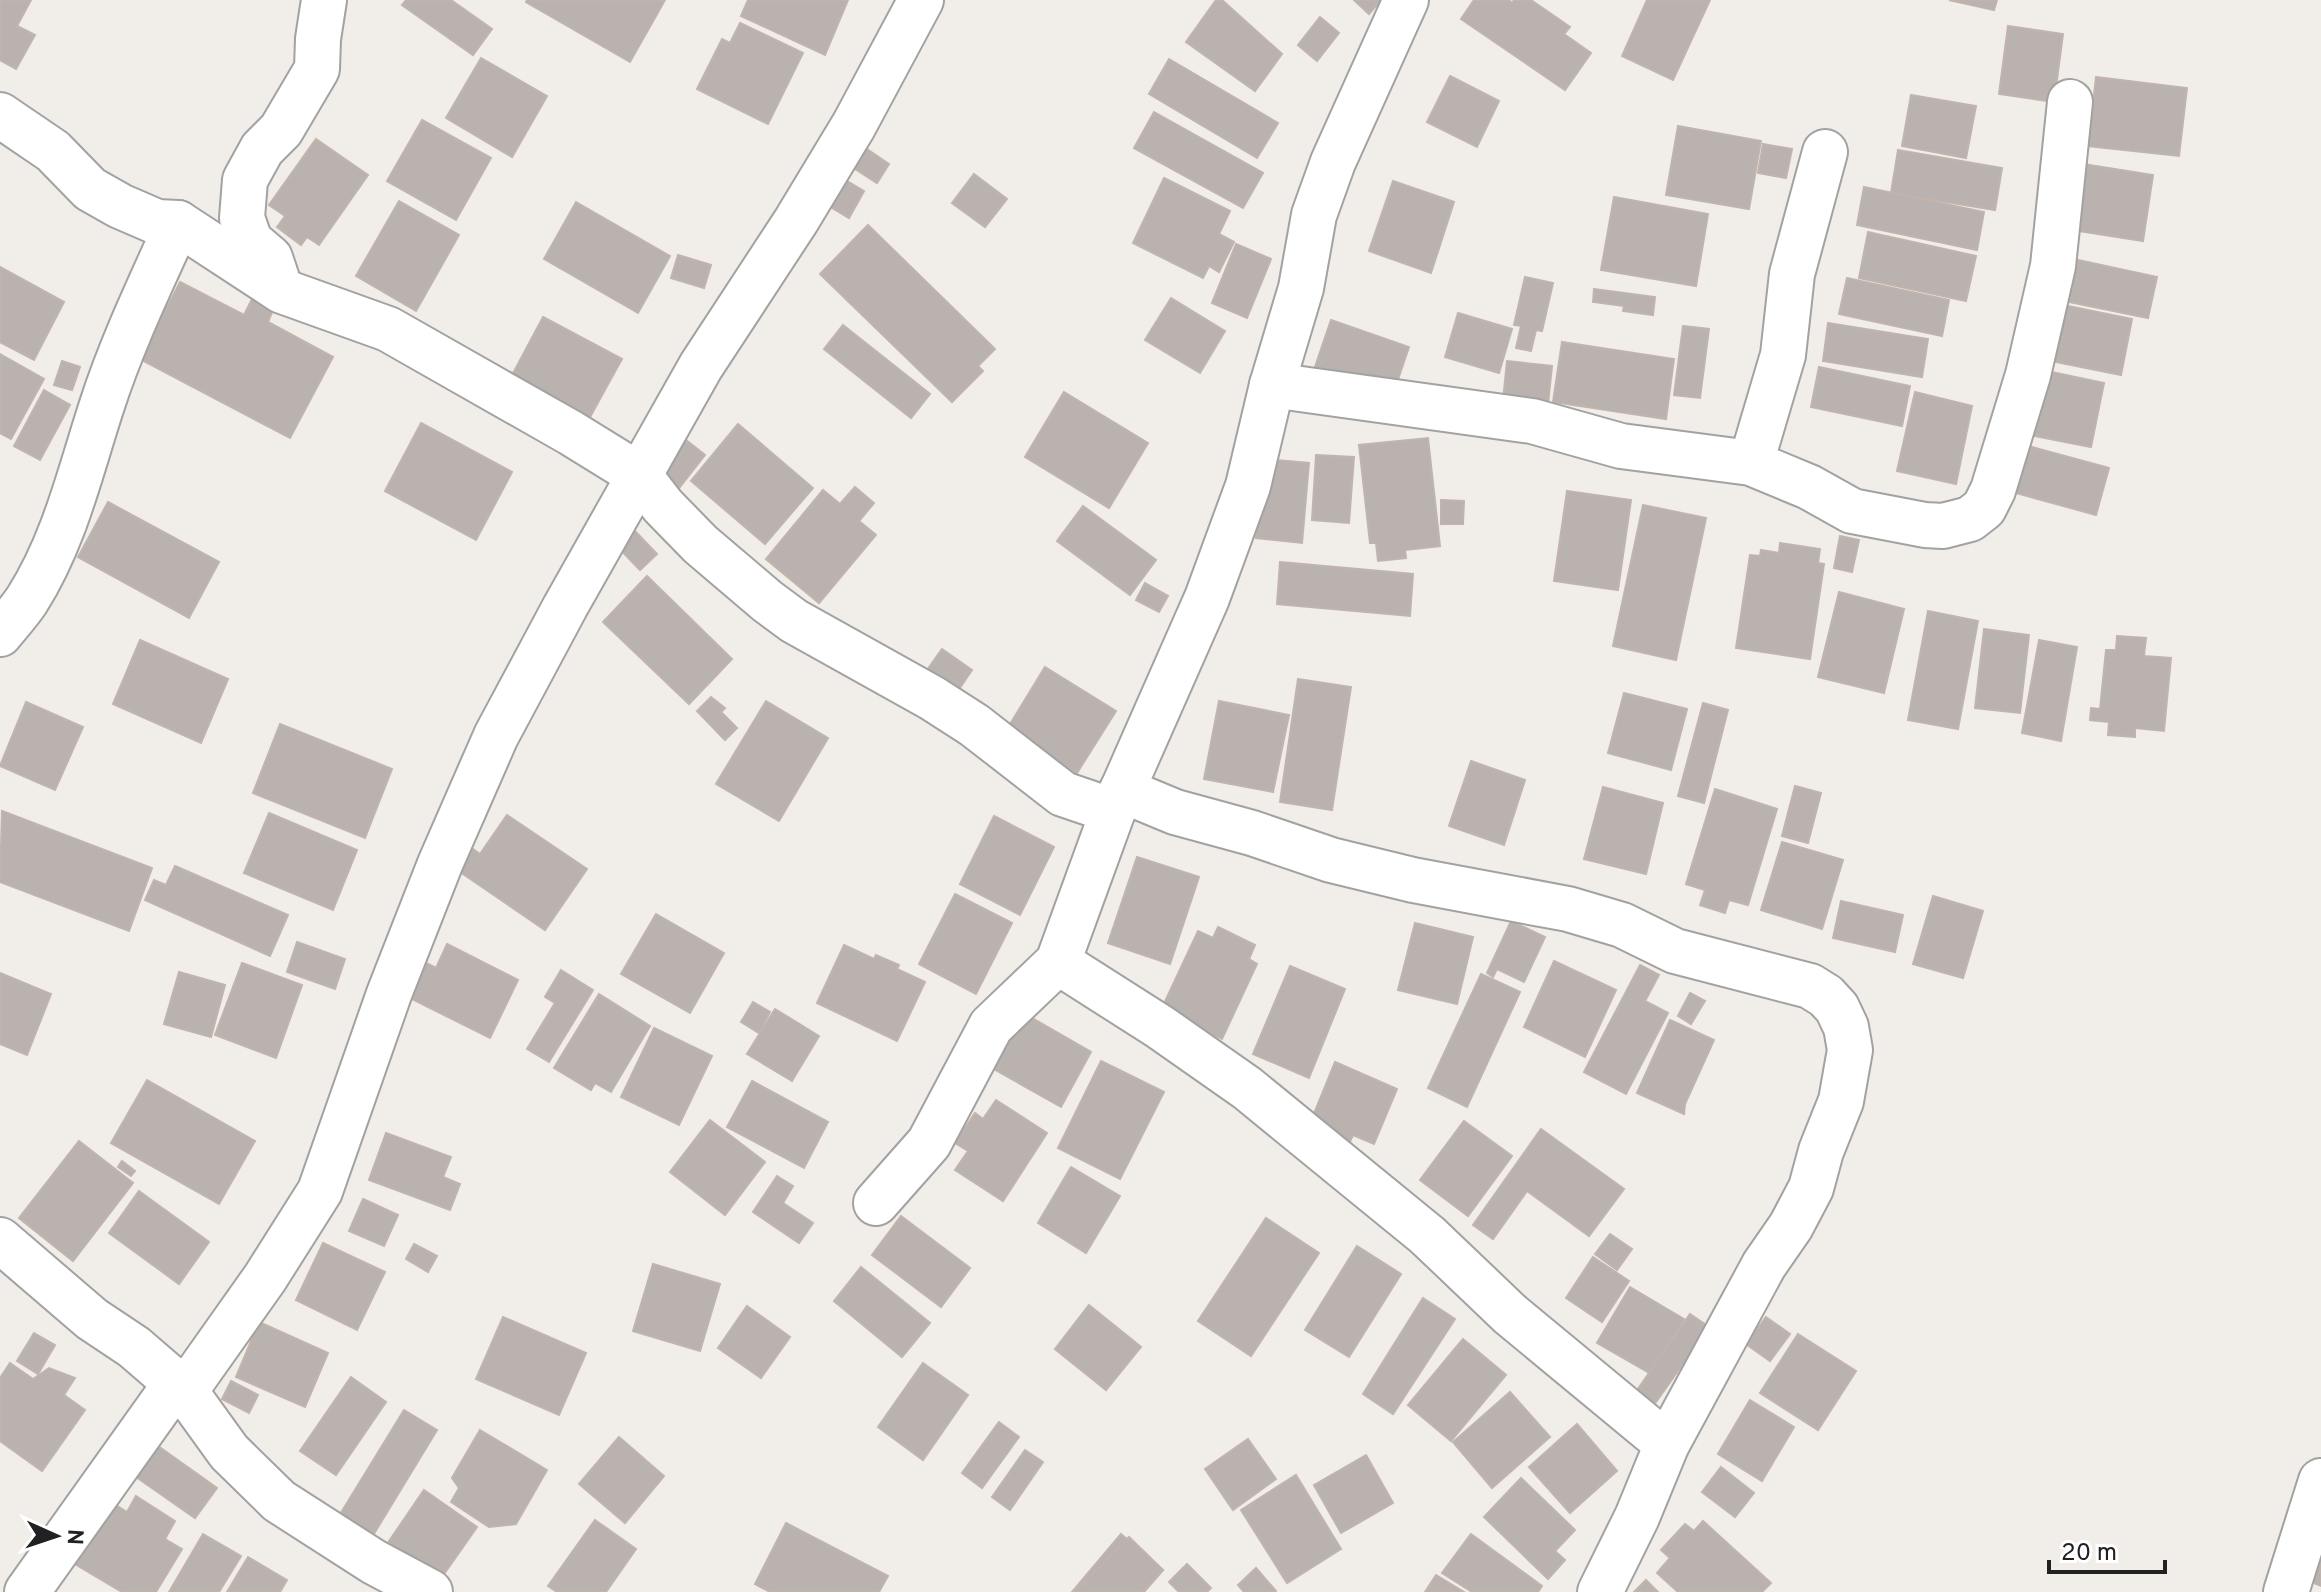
<svg xmlns="http://www.w3.org/2000/svg" width="2321" height="1592" viewBox="0 0 2321 1592" font-family="Overpass,sans-serif">
<rect width="100%" height="100%" fill="#f1ede9"/>
<g fill="#bab2ae" stroke="#c1b4ac" stroke-width="2">
<polygon points="0,0 31,0 17,26 35,35 16,69 0,60"/>
<polygon points="406,0 451,0 492,29 473,55 402,5"/>
<polygon points="527,0 665,0 630,62 526,2"/>
<polygon points="748,0 848,0 825,55 741,16"/>
<polygon points="1216,0 1222,0 1282,54 1255,91 1186,42"/>
<polygon points="1354,0 1381,0 1369,14"/>
<polygon points="1474,0 1509,0 1512,3 1514,0 1531,0 1570,27 1564,34 1591,53 1565,90 1461,19"/>
<polygon points="1647,0 1710,0 1673,80 1622,56"/>
<polygon points="1949,0 1997,0 1994,10"/>
<polygon points="1320,17 1339,33 1317,61 1298,45"/>
<polygon points="740,23 803,53 768,124 697,89 722,39 730,43"/>
<polygon points="2008,26 2063,34 2054,102 1999,94"/>
<polygon points="481,58 547,96 512,157 446,118"/>
<polygon points="1169,59 1278,123 1257,158 1149,94"/>
<polygon points="1450,76 1499,101 1477,147 1427,122"/>
<polygon points="2096,77 2187,88 2179,156 2088,146"/>
<polygon points="1911,95 1976,106 1966,158 1902,146"/>
<polygon points="1154,112 1263,173 1243,208 1134,148"/>
<polygon points="422,120 491,158 456,220 387,181"/>
<polygon points="1678,126 1761,141 1749,209 1666,195"/>
<polygon points="316,139 368,175 319,245 307,237 301,245 277,227 285,216 269,205"/>
<polygon points="1763,144 1792,149 1786,178 1758,173"/>
<polygon points="864,147 889,164 877,183 852,167"/>
<polygon points="1898,150 2002,168 1995,210 1891,193"/>
<polygon points="2083,164 2153,175 2143,241 2072,230"/>
<polygon points="974,174 1007,199 985,227 952,203"/>
<polygon points="842,178 864,191 849,218 827,205"/>
<polygon points="1164,178 1230,211 1219,234 1234,242 1219,272 1209,266 1203,278 1133,243"/>
<polygon points="1393,181 1454,202 1431,273 1369,251"/>
<polygon points="1864,187 1984,212 1977,250 1857,225"/>
<polygon points="1614,197 1708,214 1696,286 1601,270"/>
<polygon points="399,201 459,235 416,311 356,276"/>
<polygon points="576,202 670,256 638,313 544,259"/>
<polygon points="868,225 995,349 978,366 983,371 952,402 820,274"/>
<polygon points="1868,232 1976,256 1966,301 1859,278"/>
<polygon points="1236,244 1271,259 1247,318 1212,303"/>
<polygon points="678,255 711,265 704,288 671,278"/>
<polygon points="2078,260 2157,277 2148,318 2069,302"/>
<polygon points="0,267 64,302 34,360 0,342"/>
<polygon points="1525,277 1553,283 1542,331 1536,330 1531,351 1516,348 1521,326 1514,325"/>
<polygon points="1847,278 1949,300 1942,336 1839,314"/>
<polygon points="180,282 244,315 252,299 273,310 268,322 333,357 290,438 140,359"/>
<polygon points="1594,289 1655,297 1653,315 1623,311 1624,306 1593,302"/>
<polygon points="1171,298 1225,331 1200,373 1145,340"/>
<polygon points="2063,305 2132,319 2121,375 2051,361"/>
<polygon points="1458,313 1512,329 1499,373 1445,357"/>
<polygon points="543,317 622,359 589,419 511,377"/>
<polygon points="1331,320 1409,347 1393,394 1315,367"/>
<polygon points="1828,323 1928,339 1922,377 1823,361"/>
<polygon points="843,325 930,394 911,418 824,349"/>
<polygon points="1683,326 1709,329 1700,398 1674,395"/>
<polygon points="1562,342 1674,359 1666,419 1553,402"/>
<polygon points="0,354 44,379 11,439 0,433"/>
<polygon points="62,361 80,367 72,390 54,385"/>
<polygon points="1507,361 1552,366 1547,414 1502,410"/>
<polygon points="1819,367 1910,386 1902,426 1811,407"/>
<polygon points="2042,370 2104,383 2091,447 2029,435"/>
<polygon points="44,390 70,405 40,460 14,446"/>
<polygon points="1064,392 1148,443 1109,508 1025,457"/>
<polygon points="1915,392 1972,406 1956,484 1897,471"/>
<polygon points="421,423 512,472 476,540 385,491"/>
<polygon points="738,424 813,488 765,544 691,481"/>
<polygon points="1428,438 1440,546 1405,550 1406,558 1378,561 1376,543 1370,543 1359,445"/>
<polygon points="686,440 705,455 672,497 653,482"/>
<polygon points="2021,444 2109,468 2096,515 2009,491"/>
<polygon points="1316,455 1354,457 1349,523 1312,520"/>
<polygon points="1263,459 1309,463 1302,543 1256,538"/>
<polygon points="855,487 874,503 859,521 876,535 819,603 766,559 823,490 840,504"/>
<polygon points="1567,491 1631,500 1618,590 1554,581"/>
<polygon points="1441,500 1464,501 1463,524 1441,524"/>
<polygon points="108,502 219,562 189,618 78,557"/>
<polygon points="1643,505 1706,518 1676,660 1613,646"/>
<polygon points="1083,506 1156,560 1130,595 1057,541"/>
<polygon points="633,529 657,554 640,570 616,545"/>
<polygon points="1840,536 1859,540 1852,572 1834,568"/>
<polygon points="1780,543 1820,549 1818,563 1824,564 1810,659 1736,648 1750,555 1760,556 1761,550 1779,553"/>
<polygon points="1280,562 1413,574 1410,616 1277,604"/>
<polygon points="647,576 732,659 689,704 603,622"/>
<polygon points="1145,583 1168,596 1159,612 1136,600"/>
<polygon points="1839,592 1904,609 1884,693 1818,677"/>
<polygon points="1928,611 1978,621 1958,729 1908,720"/>
<polygon points="1984,629 2029,635 2020,713 1975,708"/>
<polygon points="2117,636 2146,638 2144,656 2171,658 2164,731 2135,728 2135,737 2108,735 2109,722 2090,720 2091,708 2100,709 2106,650 2116,650"/>
<polygon points="140,640 228,679 201,743 113,704"/>
<polygon points="2039,640 2077,647 2061,741 2022,733"/>
<polygon points="942,649 972,670 955,695 925,673"/>
<polygon points="1045,667 1116,711 1077,773 1007,729"/>
<polygon points="1298,679 1351,687 1332,810 1280,802"/>
<polygon points="1624,693 1687,709 1671,770 1608,753"/>
<polygon points="711,697 725,708 721,712 737,728 725,740 697,711"/>
<polygon points="766,701 828,738 779,821 716,784"/>
<polygon points="1219,701 1289,715 1273,792 1204,779"/>
<polygon points="26,702 83,727 55,790 0,766"/>
<polygon points="1703,703 1728,710 1704,803 1678,796"/>
<polygon points="280,724 392,769 365,838 253,793"/>
<polygon points="1471,761 1525,780 1504,845 1449,826"/>
<polygon points="1795,786 1821,793 1808,843 1782,836"/>
<polygon points="1603,787 1663,803 1646,874 1584,859"/>
<polygon points="1715,789 1777,809 1748,905 1729,900 1725,913 1700,905 1705,890 1686,884"/>
<polygon points="2,811 152,868 129,931 0,882"/>
<polygon points="269,813 357,850 333,910 244,873"/>
<polygon points="507,815 587,869 545,930 444,861 459,839 480,854"/>
<polygon points="994,816 1054,847 1020,915 960,884"/>
<polygon points="1782,842 1843,860 1822,929 1761,910"/>
<polygon points="1137,857 1199,877 1170,964 1108,943"/>
<polygon points="175,866 288,915 270,956 145,900 154,880 166,885"/>
<polygon points="955,894 1012,923 976,994 919,964"/>
<polygon points="1933,896 1983,911 1963,978 1913,964"/>
<polygon points="1841,901 1903,915 1895,952 1833,938"/>
<polygon points="656,914 724,953 690,1013 621,974"/>
<polygon points="1511,921 1545,937 1524,982 1497,969 1493,977 1487,973"/>
<polygon points="1415,923 1473,937 1457,1004 1398,990"/>
<polygon points="1218,927 1255,945 1249,959 1257,964 1222,1039 1161,1010 1198,931 1213,938"/>
<polygon points="297,942 345,959 335,989 287,972"/>
<polygon points="447,944 518,980 490,1038 396,991 413,956 436,968"/>
<polygon points="844,945 874,959 876,955 899,965 897,969 925,982 897,1041 817,1003"/>
<polygon points="1554,961 1616,990 1585,1057 1524,1027"/>
<polygon points="242,963 302,985 276,1058 215,1035"/>
<polygon points="1640,965 1659,975 1645,1001 1668,1013 1626,1094 1584,1072"/>
<polygon points="1290,966 1345,989 1309,1078 1253,1054"/>
<polygon points="561,970 593,990 549,1062 527,1049 555,1003 545,997"/>
<polygon points="179,972 225,985 211,1037 164,1024"/>
<polygon points="0,973 51,994 27,1055 0,1044"/>
<polygon points="1481,974 1520,992 1467,1107 1428,1088"/>
<polygon points="1690,993 1705,1001 1691,1024 1678,1016"/>
<polygon points="599,994 650,1026 611,1092 595,1083 591,1090 554,1068"/>
<polygon points="753,1002 770,1012 759,1033 741,1022"/>
<polygon points="775,1009 819,1036 792,1081 747,1054"/>
<polygon points="1025,1014 1091,1052 1061,1107 994,1069"/>
<polygon points="1670,1020 1714,1040 1685,1104 1684,1114 1637,1093"/>
<polygon points="654,1028 712,1056 679,1125 621,1097"/>
<polygon points="1101,1061 1164,1092 1120,1179 1058,1148"/>
<polygon points="1335,1062 1397,1089 1374,1144 1353,1135 1348,1146 1324,1136 1329,1124 1313,1116"/>
<polygon points="147,1080 255,1141 219,1204 111,1143"/>
<polygon points="752,1081 828,1122 804,1168 727,1127"/>
<polygon points="996,1100 1047,1133 1003,1201 955,1170 968,1151 955,1143 975,1113 983,1119"/>
<polygon points="710,1120 765,1162 725,1215 670,1172"/>
<polygon points="1464,1121 1512,1156 1468,1216 1420,1180"/>
<polygon points="1541,1129 1624,1189 1589,1236 1527,1191 1493,1239 1473,1225"/>
<polygon points="386,1133 451,1157 443,1177 460,1184 450,1210 369,1180"/>
<polygon points="79,1141 133,1183 73,1261 19,1218"/>
<polygon points="122,1161 135,1171 131,1176 118,1167"/>
<polygon points="1071,1167 1120,1196 1086,1253 1038,1223"/>
<polygon points="777,1176 793,1186 783,1203 813,1223 799,1243 753,1212"/>
<polygon points="139,1191 209,1242 179,1284 109,1233"/>
<polygon points="363,1199 398,1215 384,1246 349,1231"/>
<polygon points="901,1216 970,1268 941,1307 872,1255"/>
<polygon points="1266,1218 1319,1253 1251,1356 1198,1321"/>
<polygon points="1610,1234 1632,1249 1617,1270 1595,1254"/>
<polygon points="323,1243 385,1272 357,1330 296,1300"/>
<polygon points="414,1244 437,1256 428,1272 406,1259"/>
<polygon points="1357,1246 1401,1274 1349,1357 1305,1330"/>
<polygon points="1593,1257 1629,1281 1602,1322 1566,1298"/>
<polygon points="653,1264 720,1284 700,1351 633,1331"/>
<polygon points="861,1267 930,1323 902,1357 834,1301"/>
<polygon points="1630,1287 1684,1319 1651,1374 1597,1343"/>
<polygon points="1423,1298 1455,1319 1393,1414 1363,1394"/>
<polygon points="1089,1305 1141,1347 1106,1390 1055,1349"/>
<polygon points="747,1306 790,1337 761,1378 718,1348"/>
<polygon points="1690,1314 1709,1327 1651,1409 1633,1396"/>
<polygon points="503,1317 586,1353 559,1415 476,1379"/>
<polygon points="1766,1317 1790,1334 1770,1361 1746,1344"/>
<polygon points="259,1322 328,1353 305,1407 236,1377"/>
<polygon points="34,1333 55,1345 38,1374 17,1361"/>
<polygon points="1798,1334 1856,1371 1818,1430 1760,1393"/>
<polygon points="1463,1339 1506,1375 1451,1441 1408,1405"/>
<polygon points="10,1363 33,1379 49,1368 75,1378 64,1395 85,1410 42,1471 0,1441 0,1378"/>
<polygon points="923,1363 968,1395 923,1460 878,1427"/>
<polygon points="351,1377 386,1402 336,1475 300,1451"/>
<polygon points="231,1381 258,1395 249,1413 222,1399"/>
<polygon points="1510,1392 1550,1437 1492,1488 1453,1442"/>
<polygon points="1750,1400 1794,1427 1762,1481 1718,1454"/>
<polygon points="404,1410 437,1430 372,1537 339,1516"/>
<polygon points="999,1422 1019,1437 982,1488 962,1473"/>
<polygon points="1577,1424 1617,1471 1570,1513 1529,1467"/>
<polygon points="480,1430 547,1470 516,1524 489,1527 451,1502 459,1488 452,1478"/>
<polygon points="619,1437 664,1476 625,1523 579,1484"/>
<polygon points="1248,1439 1276,1479 1233,1510 1205,1469"/>
<polygon points="151,1441 217,1488 195,1518 129,1472"/>
<polygon points="1025,1450 1043,1462 1010,1510 992,1497"/>
<polygon points="1366,1455 1393,1503 1341,1533 1314,1485"/>
<polygon points="1721,1467 1754,1493 1735,1517 1702,1492"/>
<polygon points="1296,1475 1341,1549 1287,1583 1241,1510"/>
<polygon points="1521,1478 1575,1530 1555,1551 1565,1560 1548,1579 1484,1517"/>
<polygon points="424,1490 477,1527 437,1584 385,1547"/>
<polygon points="136,1496 175,1521 165,1539 182,1549 156,1592 122,1592 68,1560 106,1499 127,1512"/>
<polygon points="595,1520 636,1549 606,1592 557,1592 548,1586"/>
<polygon points="1703,1521 1771,1583 1762,1592 1678,1592 1657,1573 1670,1558 1661,1550 1685,1524 1694,1531"/>
<polygon points="786,1523 888,1576 879,1592 770,1592 755,1584"/>
<polygon points="203,1534 241,1556 219,1592 169,1592"/>
<polygon points="1121,1534 1163,1570 1144,1592 1072,1592"/>
<polygon points="1471,1534 1542,1586 1538,1592 1472,1592 1442,1573"/>
<polygon points="1129,1537 1163,1570 1142,1592 1075,1592"/>
<polygon points="2321,1550 2321,1586 2309,1581"/>
<polygon points="248,1557 287,1580 280,1592 227,1592"/>
<polygon points="1187,1564 1211,1588 1207,1592 1179,1592 1169,1582"/>
<polygon points="1256,1568 1276,1591 1275,1592 1244,1592 1238,1585"/>
<polygon points="1436,1575 1464,1592 1425,1592"/>
<polygon points="1646,1580 1658,1592 1634,1592"/>
</g>
<g fill="none" stroke-linecap="round" stroke-linejoin="round">
<g stroke="#a2a2a2" stroke-width="48">
<g id="minor">
<polyline points="0,115 53,151 90,189 120,206 157,222 178,223 282,291 388,329 571,433 639,475 663,506 700,544 767,601 794,621 932,698 974,725 1063,794 1113,811"/>
<polyline points="277,279 270,258 250,241 242,218 245,180 262,149 281,130 317,69 318,39 324,0"/>
<polyline points="1272,385 1532,421 1621,446 1751,463 1809,487 1852,511 1925,525 1943,526 1970,519 1984,508 1993,490 2028,375 2053,266 2070,102"/>
<polyline points="1751,463 1783,355 1792,274 1825,152"/>
<path d="M 0,634 C 9,623 19,612 27,600 C 65,540 80,472 102,405 C 122,343 151,283 178,223"/>
<polyline points="1122,790 1175,812 1252,833 1331,860 1413,880 1568,909 1622,925 1675,951 1810,986 1826,996 1837,1008 1846,1027 1850,1050 1841,1101 1821,1151 1811,1188 1791,1226 1764,1265 1667,1444 1637,1517 1600,1592"/>
<polyline points="1058,962 1160,1027 1247,1088 1427,1235 1511,1315 1667,1444"/>
<polyline points="876,1203 929,1143 991,1026 1058,962 1113,811 1207,598 1248,486 1272,385 1301,288 1314,215 1333,162 1406,0"/>
<polyline points="0,1240 92,1319 134,1347 185,1391 229,1452 279,1501 374,1562 430,1592"/>
<polyline points="185,1391 265,1278 320,1191 389,994 440,864 496,736 565,607 701,366 796,221 854,125 921,0"/>
<polyline points="27,1592 176,1383"/>
<polyline points="2286,1592 2321,1481"/>
</g>
</g>
<use href="#minor" stroke="#fff" stroke-width="44"/>
</g>
<g transform="translate(56 1536) rotate(93)" stroke="#ffffff" stroke-width="6" paint-order="stroke">
<path d="M0-6L14 30L0 20L-14 30Z" fill="#212121"/>
<text y="-12" font-size="22" font-weight="bold" text-anchor="middle" fill="#212121">N</text>
</g>
<path d="M2049 1560v12h116v-12" fill="none" stroke="#212121" stroke-width="4"/>
<text x="2061" y="1560" font-size="24" fill="#212121" stroke="#ffffff" stroke-width="6" paint-order="stroke">20 m</text>
</svg>
